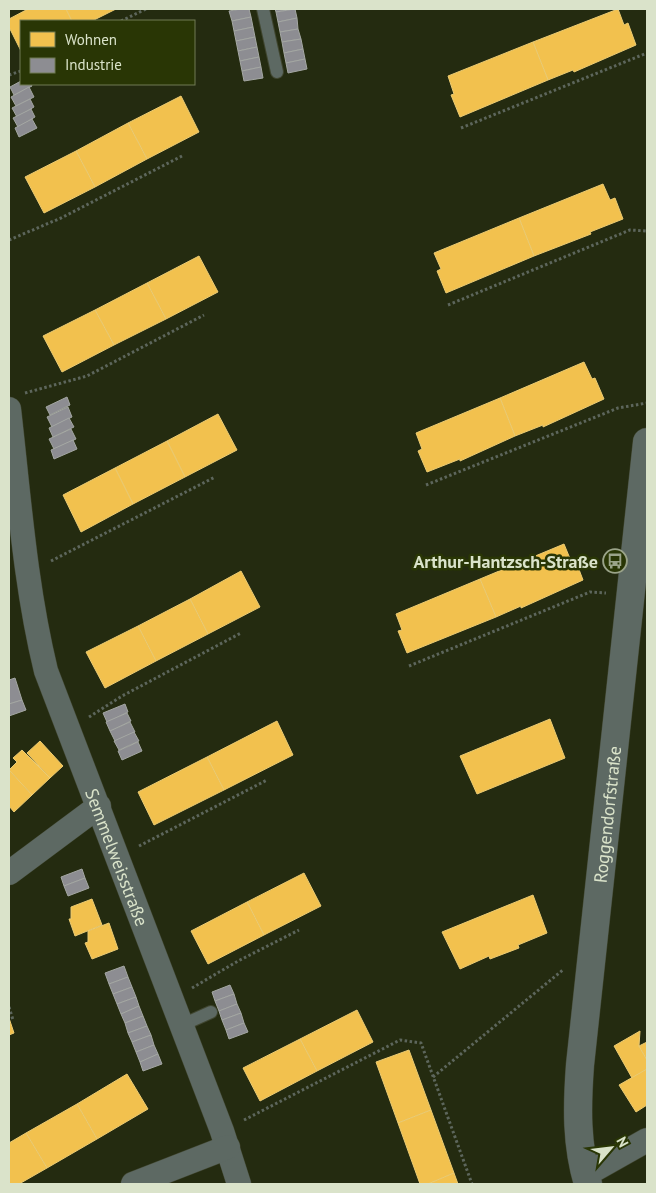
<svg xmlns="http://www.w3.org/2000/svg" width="656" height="1193" viewBox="0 0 656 1193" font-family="'PT Sans',sans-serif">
<rect width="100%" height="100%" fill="#242b10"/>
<g fill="#f2c14e" stroke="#ebcb73">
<polygon points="28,9 66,9 72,21 21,21 21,51 9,27 9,19"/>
<polygon points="66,9 116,9 92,21 72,21"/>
<polygon points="618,9 624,25 628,23 636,45 574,72 573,70 548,80 533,42"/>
<polygon points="533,42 548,80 460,117 451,95 454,94 448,76"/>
<polygon points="181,96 199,132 147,159 128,123"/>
<polygon points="128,123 147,159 95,187 76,151"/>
<polygon points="76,151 95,187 44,213 25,177"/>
<polygon points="603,184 610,200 615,198 623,219 590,232 591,234 534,256 519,218"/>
<polygon points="519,218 534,256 446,293 437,271 441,269 434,253"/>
<polygon points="199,256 218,292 166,319 147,283"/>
<polygon points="147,283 166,319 114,345 95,310"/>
<polygon points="95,310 114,345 62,372 43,336"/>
<polygon points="584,362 592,379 595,378 604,399 543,427 543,425 515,436 500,398"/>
<polygon points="500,398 515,436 460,461 460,459 427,472 418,451 422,449 416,433"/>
<polygon points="218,414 237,450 185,477 167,441"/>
<polygon points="167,441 185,477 133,504 115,468"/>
<polygon points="115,468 133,504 81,532 63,495"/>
<polygon points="564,544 571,561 575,559 583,580 521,608 521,606 496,617 480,579"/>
<polygon points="241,571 260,607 208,634 190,599"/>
<polygon points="480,579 496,617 407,653 398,631 402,630 396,614"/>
<polygon points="190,599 208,634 156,661 138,626"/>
<polygon points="138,626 156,661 105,688 86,652"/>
<polygon points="550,719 565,758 477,794 460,756"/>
<polygon points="277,721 293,755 224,790 207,757"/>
<polygon points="40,741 63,766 50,778 27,753"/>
<polygon points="22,750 50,778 32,795 9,770 17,762 13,758"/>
<polygon points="207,757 224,790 154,825 138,792"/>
<polygon points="9,770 32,795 14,812 9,806"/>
<polygon points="304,873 321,906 264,935 247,902"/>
<polygon points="533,895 547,933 518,945 519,948 490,959 489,956 460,969 442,932"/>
<polygon points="92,899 102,925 75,936 69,919 71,919 71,907"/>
<polygon points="247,902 264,935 208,964 191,931"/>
<polygon points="109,923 118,949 92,959 85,943 88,942 88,931"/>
<polygon points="357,1010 373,1042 317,1071 300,1039"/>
<polygon points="9,1018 14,1033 9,1035"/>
<polygon points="640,1031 639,1046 647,1060 647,1069 632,1078 614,1046"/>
<polygon points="300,1039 317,1071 260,1101 243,1068"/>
<polygon points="647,1042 647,1060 639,1046"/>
<polygon points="409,1050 431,1110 398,1123 376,1062"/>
<polygon points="647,1069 647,1105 636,1112 619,1085"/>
<polygon points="127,1074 148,1109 97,1139 77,1104"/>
<polygon points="77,1104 97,1139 47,1168 26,1133"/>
<polygon points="431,1110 454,1173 428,1184 420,1184 398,1123"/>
<polygon points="26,1133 47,1168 19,1184 9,1184 9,1143"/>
<polygon points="454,1173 458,1184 428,1184"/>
</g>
<g fill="#8d8d92" stroke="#a4a7a3">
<polygon points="241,9 249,9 251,17 232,21 229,11"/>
<polygon points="275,9 292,9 276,12"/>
<polygon points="295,9 297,18 278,22 276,12"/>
<polygon points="251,17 253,27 234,31 232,21"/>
<polygon points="297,18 298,29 280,32 278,22"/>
<polygon points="253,27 255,37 236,41 234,31"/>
<polygon points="298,29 301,39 282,42 280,32"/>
<polygon points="255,37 257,47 238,51 236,41"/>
<polygon points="301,39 303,49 284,53 282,42"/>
<polygon points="257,47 259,57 240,61 238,51"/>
<polygon points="303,49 305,59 286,63 284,53"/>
<polygon points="259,57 261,67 242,71 240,61"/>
<polygon points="305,59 307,69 288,73 286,63"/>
<polygon points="261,67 263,78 244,81 242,71"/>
<polygon points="21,81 21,84 31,84 32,86 14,95 10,87"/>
<polygon points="29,87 34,97 16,106 11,97"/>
<polygon points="30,99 34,107 17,117 12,108"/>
<polygon points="31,109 35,117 18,127 13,118"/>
<polygon points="32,119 37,128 19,137 15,128"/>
<polygon points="67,397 70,405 50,415 46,407"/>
<polygon points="68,407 72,417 52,427 47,417"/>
<polygon points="69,418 74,427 53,437 49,428"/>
<polygon points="71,429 76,439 54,449 49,439"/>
<polygon points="73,440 77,449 54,459 51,450"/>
<polygon points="15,678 22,700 9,704 9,680"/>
<polygon points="22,700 26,710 9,716 9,704"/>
<polygon points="125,704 128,712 107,722 103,713"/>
<polygon points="127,713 131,721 110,731 106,722"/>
<polygon points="130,722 135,732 115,741 110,731"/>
<polygon points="134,732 139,741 119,750 114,741"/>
<polygon points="138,742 142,751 122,760 118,751"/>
<polygon points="82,869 85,878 64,886 61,877"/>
<polygon points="85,878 89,888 68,896 64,886"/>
<polygon points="124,966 128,977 109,984 105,973"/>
<polygon points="128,977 132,987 113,994 109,984"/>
<polygon points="230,985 234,994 215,1001 212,992"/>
<polygon points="132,987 136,997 117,1004 113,994"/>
<polygon points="234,994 237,1004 219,1011 215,1001"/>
<polygon points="136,997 139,1006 121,1014 117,1004"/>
<polygon points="237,1004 241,1013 222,1020 219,1011"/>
<polygon points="139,1006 143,1016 125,1023 121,1014"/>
<polygon points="241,1013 244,1023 226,1030 222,1020"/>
<polygon points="143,1016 147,1026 128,1033 125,1023"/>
<polygon points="244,1023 248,1032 229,1039 226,1030"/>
<polygon points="147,1026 151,1035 132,1042 128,1033"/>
<polygon points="151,1035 154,1045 136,1052 132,1042"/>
<polygon points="154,1045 158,1054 140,1062 136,1052"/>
<polygon points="158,1054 162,1064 143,1071 140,1062"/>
</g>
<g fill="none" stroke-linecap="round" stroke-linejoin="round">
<g stroke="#404630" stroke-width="14">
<g id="service">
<polyline points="263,9 277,72"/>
<polyline points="182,1025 211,1012"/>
</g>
</g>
<g stroke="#404630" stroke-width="25">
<g id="minor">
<path id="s1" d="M 9,409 C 19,496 25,585 46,671 L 222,1131 L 239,1184"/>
<polyline points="9,873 99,806"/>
<polyline points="585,1175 647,1140"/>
<polyline points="133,1184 228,1147"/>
</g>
</g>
<g stroke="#404630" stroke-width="29">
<g id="tertiary">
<path id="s2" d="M 588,1184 C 576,1144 577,1106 580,1065 L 647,442"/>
</g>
</g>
<g stroke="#5d665c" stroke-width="3" stroke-dasharray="2.5 2.5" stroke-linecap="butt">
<polyline points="121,21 146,9"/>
<polyline points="9,75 21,71"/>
<polyline points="461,128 647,53"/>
<polyline points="9,240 61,218 182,156"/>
<polyline points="448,305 630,230 647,231"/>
<polyline points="25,393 87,376 204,315"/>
<polyline points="426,485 618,408 647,403"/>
<polyline points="51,561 215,477"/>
<polyline points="409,666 590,592 606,593"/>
<polyline points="89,717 122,696 241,633"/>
<polyline points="139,846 267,780"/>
<polyline points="192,988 238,961 299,930"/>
<polyline points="9,1007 13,1020"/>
<polyline points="433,1077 564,969"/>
<polyline points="244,1120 400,1040 421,1043 472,1184"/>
</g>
<use href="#service" stroke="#5d6963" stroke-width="12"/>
<use href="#minor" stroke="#5d6963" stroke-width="24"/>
<use href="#tertiary" stroke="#5d6963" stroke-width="28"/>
</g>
<defs>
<g id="bus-ring" transform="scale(1.25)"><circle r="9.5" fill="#293605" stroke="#9aa389" stroke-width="1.5"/><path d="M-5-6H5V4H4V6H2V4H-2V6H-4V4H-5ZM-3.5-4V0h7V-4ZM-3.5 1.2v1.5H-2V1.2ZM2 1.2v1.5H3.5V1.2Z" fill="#9aa389"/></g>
</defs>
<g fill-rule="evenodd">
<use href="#bus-ring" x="615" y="561"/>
</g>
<g text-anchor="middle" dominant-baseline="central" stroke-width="5" stroke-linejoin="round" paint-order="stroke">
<g font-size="18" font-weight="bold" fill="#dae3ca" stroke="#293605" text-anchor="end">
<text x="598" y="561">Arthur-Hantzsch-Straße</text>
</g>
<g font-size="18" fill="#dae3ca" stroke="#293605">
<text stroke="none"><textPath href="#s2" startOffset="372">Roggendorfstraße</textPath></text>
<text stroke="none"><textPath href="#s1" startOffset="464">Semmelweisstraße</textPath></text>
</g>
</g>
<rect width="656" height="1193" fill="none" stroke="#dae3ca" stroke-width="20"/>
<rect x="20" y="20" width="175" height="65" fill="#293605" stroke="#707b54"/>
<rect x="30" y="32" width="25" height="15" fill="#f2c14e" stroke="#707b54"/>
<text x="65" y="45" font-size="15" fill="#dae3ca">Wohnen</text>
<rect x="30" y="58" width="25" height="15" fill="#8d8d92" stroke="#707b54"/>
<text x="65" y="70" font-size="15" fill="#dae3ca">Industrie</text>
<g transform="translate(611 1148) rotate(62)" stroke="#293605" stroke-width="4" paint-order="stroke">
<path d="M0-4L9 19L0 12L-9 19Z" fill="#dae3ca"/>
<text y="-8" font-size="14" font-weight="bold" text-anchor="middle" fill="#dae3ca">N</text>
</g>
</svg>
